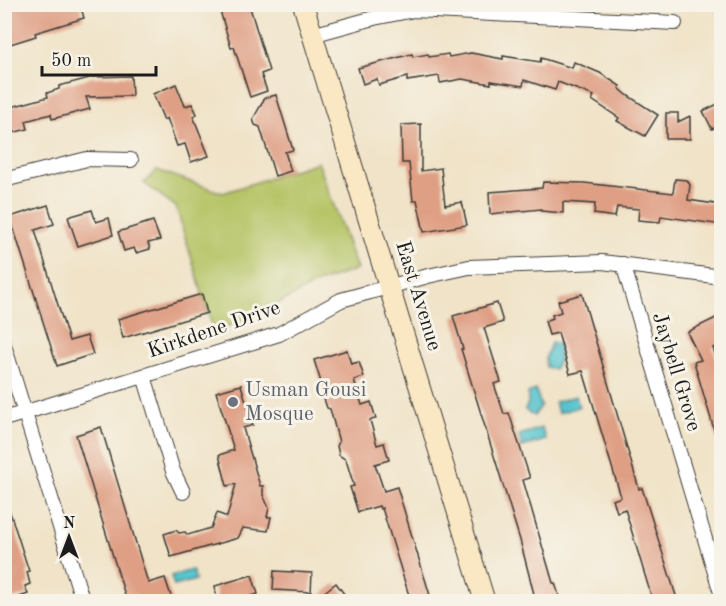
<svg xmlns="http://www.w3.org/2000/svg" width="726" height="606" viewBox="0 0 726 606" font-family="'Old Standard TT',serif">
<rect width="100%" height="100%" fill="#f7f3e8"/>
<filter id="ink" filterUnits="userSpaceOnUse"><feTurbulence type="fractalNoise" baseFrequency=".0167" numOctaves="2"/><feDisplacementMap in="SourceGraphic" scale="12" xChannelSelector="R" yChannelSelector="G"/><feConvolveMatrix kernelMatrix="1 2 1 2 8 2 1 2 1" color-interpolation-filters="sRGB"/></filter>
<filter id="wash" filterUnits="userSpaceOnUse"><feTurbulence type="fractalNoise" baseFrequency=".008" numOctaves="4" result="noise"/><feDisplacementMap in="SourceGraphic" scale="24" xChannelSelector="R" yChannelSelector="G"/><feGaussianBlur stdDeviation="1.35" result="paint"/><feColorMatrix in="noise" values="0 0 0 0 0 0 0 0 0 0 0 0 0 0 0 0 0 1.4 0 .05"/><feComposite in="paint" operator="in"/></filter>
<g filter="url(#wash)">
<rect width="100%" height="100%" fill="#f0e3c8"/>
<polygon fill="#b6c466" stroke="#697041" stroke-width="1.5" points="318,162 357,269 315,284 264,311 214,332 176,207 144,183 157,170 223,193"/>
<g fill="#58c5ce" stroke="#3a7075" stroke-width="1.5">
<polygon points="551,343 559,344 559,361 554,369 546,367 545,359"/>
<polygon points="536,390 541,406 534,416 525,410 528,403 528,393"/>
<polygon points="576,396 579,407 558,413 555,402"/>
<polygon points="542,428 546,440 522,447 519,435"/>
<polygon points="192,570 196,580 174,586 171,576"/>
</g>
<g id="blocks">
<g fill="#df9f84">
<polygon points="4,4 80,4 84,18 35,33 36,36 4,46"/>
<polygon points="218,4 249,4 269,71 261,74 267,91 250,97 234,47 231,48"/>
<polygon points="471,53 503,59 503,56 540,62 541,58 572,68 574,62 600,73 620,86 619,88 627,95 658,115 645,136 617,121 619,118 592,100 594,96 558,82 555,90 524,80 523,86 491,81 491,84 462,79 440,83 439,76 407,81 407,77 379,85 377,79 363,84 358,68 412,54 413,57 428,54 429,57 448,54 449,57"/>
<polygon points="131,76 132,96 86,97 90,109 52,119 51,114 26,121 28,129 4,135 4,109 48,97 47,93 59,89 59,86 93,77"/>
<polygon points="176,84 185,106 192,104 197,114 193,116 209,156 191,162 185,144 177,146 167,118 164,120 153,94"/>
<polygon points="276,95 293,150 285,152 291,171 275,176 260,127 255,125 253,119 265,98"/>
<polygon points="722,102 722,124 712,129 703,111"/>
<polygon points="666,113 678,113 678,122 690,116 690,139 666,139"/>
<polygon points="421,124 421,171 441,168 445,205 462,202 467,225 424,232 417,200 413,201 409,163 402,163 401,125"/>
<polygon points="675,179 687,180 690,185 688,200 722,205 722,225 661,216 660,222 638,220 639,209 617,207 615,217 594,214 595,204 563,202 563,213 541,211 541,209 490,214 489,192 542,188 543,182 584,183 673,193"/>
<polygon points="48,205 54,224 35,230 69,341 87,336 93,354 57,366 10,217"/>
<polygon points="92,210 96,222 109,218 113,235 78,246 68,217"/>
<polygon points="153,221 160,240 148,243 150,249 136,253 134,248 124,251 118,232"/>
<polygon points="202,294 207,313 123,338 118,319"/>
<polygon points="582,294 639,489 642,488 678,602 653,602 625,509 617,512 613,500 621,497 583,371 570,374 558,333 549,335 545,321 553,318 552,315 561,312 558,301"/>
<polygon points="497,303 503,322 484,328 501,382 494,384 504,414 509,413 530,478 523,480 553,583 555,583 561,602 536,602 520,540 461,349 463,349 453,316"/>
<polygon points="722,315 722,344 713,348 722,375 722,443 718,443 694,362 701,360 687,332"/>
<polygon points="347,350 351,364 359,362 364,377 354,380 362,405 371,402 376,419 370,420 377,445 384,443 389,460 375,464 384,491 397,487 432,602 411,602 382,508 380,509 379,506 358,512 350,487 354,486 346,460 339,455 337,446 339,442 330,409 327,408 324,399 325,395 314,360"/>
<polygon points="241,385 253,425 243,428 260,486 263,486 263,495 269,508 267,517 271,517 268,531 243,528 238,538 171,557 164,534 176,530 179,533 185,532 188,535 211,528 217,513 227,517 236,484 227,486 219,455 234,450 216,392"/>
<polygon points="101,427 148,583 165,578 173,602 127,602 76,435"/>
<polygon points="4,503 7,503 29,571 27,572 30,584 25,586 28,594 11,600 8,591 4,592"/>
<polygon points="274,571 312,573 311,592 273,590"/>
<polygon points="252,575 258,594 233,602 217,602 215,586"/>
<polygon points="336,583 350,602 312,602"/>
</g>
</g>
</g>
<g filter="url(#ink)">
<use href="#blocks" fill-opacity="0" stroke="#3c3a36" stroke-width="1.5"/>
<g fill="none" stroke-linecap="round" stroke-linejoin="round">
<g stroke="#3c3a36" stroke-width="16">
<g id="street">
<polyline points="312,35 374,18 414,10 675,23"/>
<polyline points="4,180 87,159 131,160"/>
<polyline points="623,264 722,596"/>
<polyline points="4,345 83,602"/>
<polyline points="144,376 173,471 183,492"/>
<polyline points="4,419 279,334 341,300 428,276 469,267 602,262 722,277"/>
</g>
</g>
<g stroke="#3c3a36" stroke-width="22">
<polyline id="secondary" points="303,4 485,602"/>
</g>
<use href="#street" stroke="#fff" stroke-width="14"/>
<use href="#secondary" stroke="#fae7c3" stroke-width="20"/>
</g>
</g>
<circle fill="#6b7280" stroke="#f7f3e8" stroke-width="2" cx="233" cy="402" r="6"/>
<g text-anchor="middle" dominant-baseline="central" stroke-width="6" stroke-linejoin="round" paint-order="stroke">
<g font-size="21" fill="#1c1c1c" stroke="#f7f3e8">
<text transform="translate(418 296) rotate(73)">East Avenue</text>
<text transform="translate(214 330) rotate(-19)">Kirkdene Drive</text>
<text transform="translate(676 372) rotate(73)">Jaybell Grove</text>
</g>
<g font-size="21" fill="#5b616d" stroke="#f7f3e8" text-anchor="start">
<text x="245" y="390">Usman Gousi<tspan x="245" dy="24">Mosque</tspan></text>
</g>
</g>
<rect width="726" height="606" fill="none" stroke="#f7f3e8" stroke-width="24"/>
<g transform="translate(69 537)" stroke="#f7f3e8" stroke-width="4.5" paint-order="stroke">
<path d="M0-4.5L10 22L0 15L-10 22Z" fill="#1c1c1c"/>
<text y="-9" font-size="16" font-weight="bold" text-anchor="middle" fill="#1c1c1c">N</text>
</g>
<path d="M42 66v9h114v-9" fill="none" stroke="#1c1c1c" stroke-width="3"/>
<text x="51" y="66" font-size="18" fill="#1c1c1c" stroke="#f7f3e8" stroke-width="4.5" paint-order="stroke">50 m</text>
</svg>
